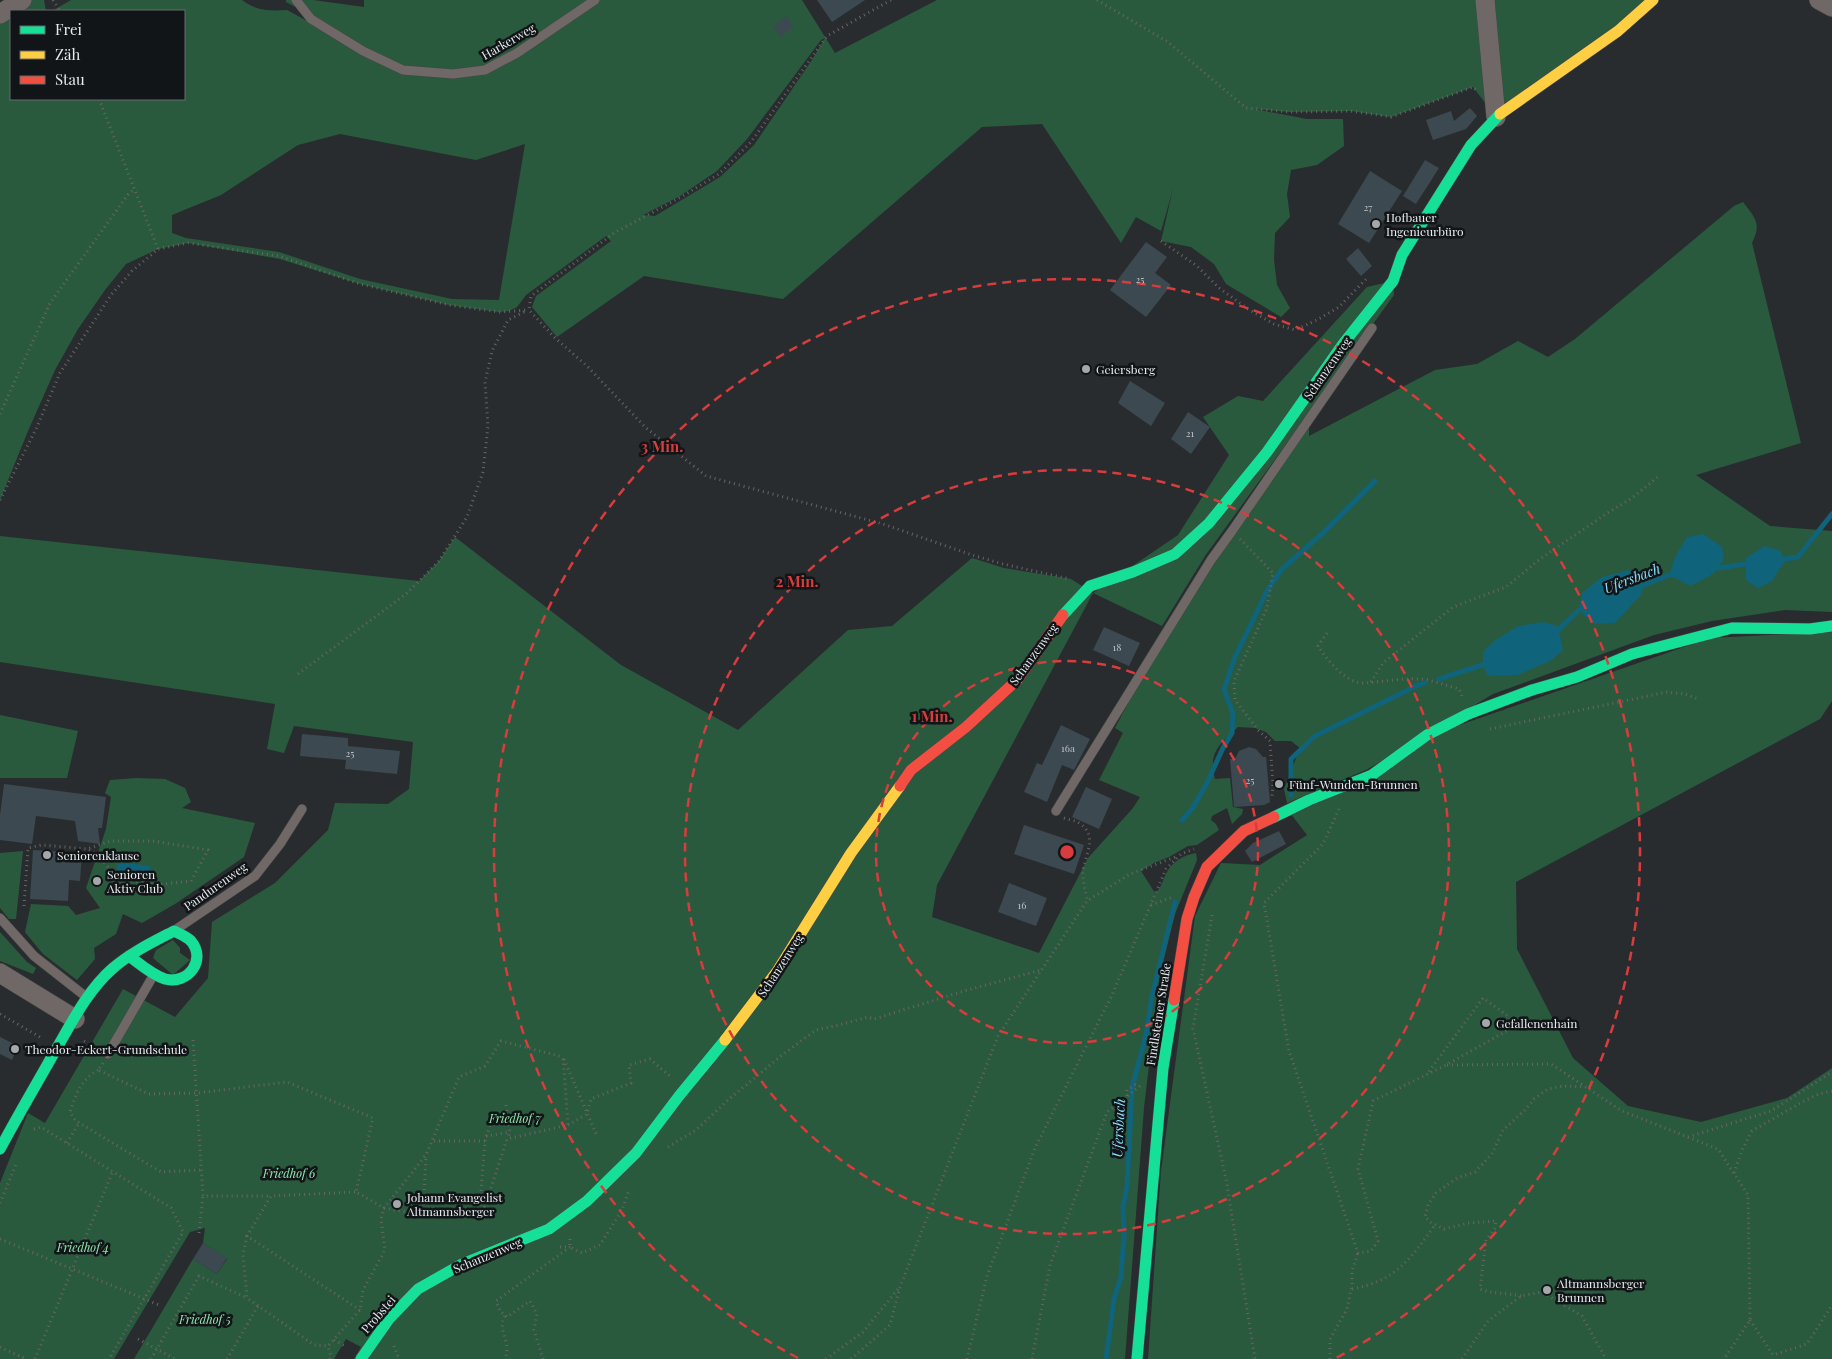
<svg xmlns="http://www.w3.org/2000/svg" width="1832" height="1359" viewBox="0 0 1832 1359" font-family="'Playfair Display',serif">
<rect width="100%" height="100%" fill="#292c2f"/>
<g fill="#2a5a3e" fill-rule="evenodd">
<polygon points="32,0 44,0 46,11 12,11 23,4"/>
<path d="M 71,0 L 242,0 C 256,11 270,11 287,10 L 402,73 L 486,72 L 599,0 L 802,0 L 835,53 L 937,0 L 1481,0 L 1496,117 L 1473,87 L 1391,117 L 1351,111 L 1289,112 L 1254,109 L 1307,119 L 1343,119 L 1344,146 L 1317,165 L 1291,170 L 1287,194 L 1290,217 L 1275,233 L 1274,260 L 1277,285 L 1290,308 L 1281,317 L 1226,284 L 1214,264 L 1191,247 L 1161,241 L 1173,189 L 1161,231 L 1136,217 L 1121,243 L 1042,124 L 982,127 L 783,299 L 644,276 L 557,337 L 532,307 L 536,296 L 611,241 L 606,236 L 526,295 L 517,307 L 509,311 L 499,312 L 449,305 L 360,284 L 280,259 L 188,243 L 158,249 L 126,264 L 105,290 L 78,329 L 55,370 L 28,431 L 0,500 L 0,19 L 11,11 L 11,99 L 184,99 L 184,11 L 52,11 ZM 825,38 L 812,60 L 754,145 L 720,177 L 655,216 L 643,215 L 680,196 L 717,171 L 747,139 L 821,40 ZM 340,134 L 476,160 L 525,144 L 499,300 L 452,299 L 360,279 L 279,252 L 186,238 L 172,233 L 172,215 L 221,195 L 298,145 Z"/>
<polygon points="286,0 313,0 364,7 364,0 590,0 515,52 483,67 452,71 404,67 364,48 333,27 286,2"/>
<polygon points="1486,0 1653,0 1497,117"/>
<path d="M 1743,202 C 1755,218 1762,223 1752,243 L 1801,443 L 1696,475 L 1770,526 L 1832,531 L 1832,612 L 1785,610 L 1712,621 L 1654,635 L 1493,694 L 1368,769 L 1287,803 L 1284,789 L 1300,748 L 1291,741 L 1275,741 L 1266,732 L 1255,728 L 1238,727 C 1219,745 1208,752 1215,779 L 1230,778 L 1233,807 L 1243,809 L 1242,814 L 1232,824 L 1227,808 L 1212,816 L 1211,820 L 1216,824 L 1219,830 L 1197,845 L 1188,846 L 1169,857 L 1154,863 L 1141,871 L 1155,893 C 1163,887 1162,880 1167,872 C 1173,861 1184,855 1196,853 L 1197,860 L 1175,914 L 1159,979 L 1144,1108 L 1125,1359 L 354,1359 L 361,1347 L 346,1339 L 334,1359 L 134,1359 L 193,1259 L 217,1274 L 227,1259 L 203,1243 L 205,1228 L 190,1232 L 114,1359 L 0,1359 L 0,1183 L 28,1113 L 45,1123 L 123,989 L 175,1017 L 208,978 L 212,922 L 275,883 L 328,830 L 335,803 L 388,804 L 409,789 L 413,742 L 294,726 L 284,753 L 267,749 L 275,704 L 0,662 L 0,536 L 419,581 L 439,561 L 455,537 L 621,665 L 738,730 L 848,630 L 892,626 L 972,558 L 1004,568 L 1071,579 L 1093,593 L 1178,535 L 1229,455 L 1203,417 L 1238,396 L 1263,401 L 1367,287 L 1393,281 L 1394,295 L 1205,556 L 1162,626 L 1093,593 L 937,885 L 932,917 L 1039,953 L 1088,858 L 1133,808 L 1140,797 L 1099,780 L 1123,733 L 1115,728 C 1169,621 1241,524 1309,426 L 1309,436 L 1435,370 L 1477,364 L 1518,341 L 1548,357 L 1575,339 L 1734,206 Z"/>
<polygon points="1832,632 1832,701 1820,719 1516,882 1517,949 1573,1058 1628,1106 1701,1122 1787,1098 1832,1068 1832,1359 1148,1359 1161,1171 1195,916 1221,863 1260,865 1307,835 1291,814 1454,727 1710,638"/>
<polygon points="0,715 78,731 67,778 0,778"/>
<polygon points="136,778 165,779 185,788 191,802 182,808 255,823 244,857 175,904 142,923 123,914 116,934 94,948 95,959 77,980 43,954 25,932 31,904 68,906 76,915 100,908 86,888 106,829 111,797 105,793 110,780"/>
<polygon points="23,851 16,919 9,919 0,908 0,853"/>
<polygon points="0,932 27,962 36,968 33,974 0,961"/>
<polygon points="173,940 180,948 180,953 190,960 173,975 153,958 156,950"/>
</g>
<g fill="#0f637a">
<polygon points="1703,534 1722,547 1724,559 1713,574 1691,586 1669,575 1675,557 1687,537"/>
<polygon points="1764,546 1781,551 1784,562 1772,581 1758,588 1746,580 1746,558"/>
<polygon points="1629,570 1643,589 1640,596 1615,623 1594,624 1579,610 1582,593 1602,577"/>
<polygon points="1542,622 1558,626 1563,650 1552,660 1518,675 1488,676 1483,666 1483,652 1494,641 1518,626"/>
<path d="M 128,863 L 149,866 L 152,871 L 151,875 C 142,878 125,875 117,871 L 117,864 Z"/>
</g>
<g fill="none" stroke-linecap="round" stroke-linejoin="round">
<g stroke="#0f637a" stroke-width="5">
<polyline points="1778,560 1798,557 1832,514"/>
<polyline points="1711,569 1752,563"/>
<polyline points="1634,589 1669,575 1676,574"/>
<polyline points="1555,633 1579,610 1584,608"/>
<polyline points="1439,679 1488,663"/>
<polyline points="1291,795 1291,759 1315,736 1418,685 1425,683"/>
<polyline points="1182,820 1192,809 1207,783 1223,748 1232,733 1233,714 1224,689 1235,657 1267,591 1282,569 1323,533 1375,481"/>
<polyline points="1106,1359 1114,1299 1121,1277 1124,1235 1123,1207 1127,1187 1132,1088 1146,1035 1152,996 1175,902"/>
</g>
</g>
<g fill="#3c4950">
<polygon points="817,0 865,0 832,22"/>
<polygon points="786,16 794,27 780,37 773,27"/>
<polygon points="1470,108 1477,116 1466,129 1433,140 1426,120 1451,111 1454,121"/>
<polygon points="1425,160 1439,168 1416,204 1403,196"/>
<polygon points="1370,171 1402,191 1369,243 1338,224"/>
<polygon points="1146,242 1167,257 1155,273 1171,285 1146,317 1110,290"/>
<polygon points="1358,248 1372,266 1361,276 1346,259"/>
<polygon points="1130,381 1165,403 1151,426 1118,403"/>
<polygon points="1188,412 1210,427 1191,454 1171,439"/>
<polygon points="1104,627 1140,643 1129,666 1093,650"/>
<polygon points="1061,725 1090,739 1074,770 1062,765 1047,802 1024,792 1037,763 1042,765"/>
<polygon points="302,734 348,738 348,746 400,751 397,774 345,769 346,760 300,756"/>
<polygon points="1249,747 1256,749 1263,757 1266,757 1270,802 1264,805 1234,807 1230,759 1235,759 1239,751"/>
<polygon points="4,784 106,797 102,828 98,828 100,844 78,841 75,821 36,816 32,844 0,840 0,815"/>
<polygon points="1086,787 1112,799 1099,829 1072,817"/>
<polygon points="1024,825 1084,845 1074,874 1014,854"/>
<polygon points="1279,831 1286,844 1252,862 1245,851 1253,843"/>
<polygon points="33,850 82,853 80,881 69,880 68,901 30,899"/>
<polygon points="1009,883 1047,898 1036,926 998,912"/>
<polygon points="0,1037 18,1046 12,1060 0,1054"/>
<polygon points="203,1243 227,1258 217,1274 193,1259"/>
</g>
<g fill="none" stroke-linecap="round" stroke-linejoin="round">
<g stroke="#444749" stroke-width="10">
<g id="lane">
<polyline points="296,0 311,19 363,51 403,70 453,74 485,70 517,53 595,0"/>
<polyline points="1056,811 1211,560 1232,531 1372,328"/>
<polyline points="0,918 34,956 85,996"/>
<polyline points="178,928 255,876 280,844 302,809"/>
<polyline points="108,1054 153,976"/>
</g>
</g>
<g stroke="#444749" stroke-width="20">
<g id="street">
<polyline points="1485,0 1496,117"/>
<polyline points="1819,0 1832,7"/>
<polyline points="0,14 22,0"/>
<polyline points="0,973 75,1019"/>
</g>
</g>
<g stroke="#444749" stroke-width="12">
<g id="fast">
<polyline points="1063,615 1090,586 1133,572 1175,554 1209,523 1267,452 1343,344 1393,281 1402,255 1471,145 1500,114"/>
<polyline points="1274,817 1309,800 1372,775 1427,735 1468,714 1532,690 1577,677 1632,654 1732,628 1810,629 1832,626"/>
<path d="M 0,1149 C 17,1117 36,1085 54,1053 C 71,1024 87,991 112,969 C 130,953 153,942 174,931 C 180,934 186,936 191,941 C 207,960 188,985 165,979 C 152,975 140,964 129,956"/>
<polyline points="361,1359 389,1319 418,1289 462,1264 549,1229 587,1201 636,1153 679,1096 725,1040"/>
<polyline points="1137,1359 1163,1068 1174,1000"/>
</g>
</g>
<g stroke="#444749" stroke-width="12">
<g id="slow">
<polyline points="1500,114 1618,31 1653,0"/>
<polyline points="725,1040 778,970 851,853 900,786"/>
</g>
</g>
<g stroke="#444749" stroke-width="12">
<g id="jam">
<polyline points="900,786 911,770 966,727 1017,680 1063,615"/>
<polyline points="1174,1000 1187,919 1194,897 1207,867 1244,831 1274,817"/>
</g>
</g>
<g stroke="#686565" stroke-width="3" stroke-dasharray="1 4" stroke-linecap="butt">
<polyline points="53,0 60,11"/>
<polyline points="891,0 827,36 751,142 719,174 681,197 614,233 531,296 529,310 554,337 587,366 645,427 706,476 883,524 972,555 1003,564 1070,579"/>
<polyline points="1097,0 1168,42 1246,108 1289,112 1351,111 1391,117 1473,87 1476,90"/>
<polyline points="99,99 158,249"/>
<polyline points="1161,241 1197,266 1219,288 1248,309 1274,324 1295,330 1317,320 1339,307 1368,277"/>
<polyline points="0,414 50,303 129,193 134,190"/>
<polyline points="0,500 36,429 60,373 111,295 132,271 158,249 188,243 279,256 360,284 449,305 499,312 529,310"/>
<polyline points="1240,539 1273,573 1267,608 1234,681 1235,700 1258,730 1270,741 1273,784 1272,796"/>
<path d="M 1327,633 L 1318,646 C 1327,660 1346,684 1365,683 C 1383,682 1400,678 1418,679 C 1432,679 1446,686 1459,689 L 1462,696"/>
<polyline points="298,674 406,594 439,561 467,517 483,472 488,426 485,382 492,351 508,320 526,311"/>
<polyline points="1371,682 1383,663 1453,607 1506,587 1540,559 1606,514 1632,498 1659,476"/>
<polyline points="1490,729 1667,692 1685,694 1698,699"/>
<polyline points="1339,809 1323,844 1264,903 1289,1051 1358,1253 1371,1251 1378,1241 1358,1169 1373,1101 1446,1065 1519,1024 1483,998 1427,1074"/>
<path d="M 1064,818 C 1069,820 1075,820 1079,823 C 1098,835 1086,853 1083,870 C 1082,879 1086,892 1087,901"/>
<polyline points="1151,905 1173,897"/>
<polyline points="24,906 28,848 42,845 87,849 111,841 153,841 208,850 191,881 155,885 117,878 97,854 87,849"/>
<polyline points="1212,915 1193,1029 1226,1179 1255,1359"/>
<polyline points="0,1014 40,1037"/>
<polyline points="193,1040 203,1196 270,1196"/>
<polyline points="84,1041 98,1049"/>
<polyline points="103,1063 98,1070 149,1094 197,1093 287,1082 373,1118 356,1192 384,1208 423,1215 479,1215 485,1141 433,1141"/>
<polyline points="1447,1065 1551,1064 1622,1111 1718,1149 1748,1195 1750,1320 1724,1359"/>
<path d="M 98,1070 C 81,1080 76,1093 70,1112 L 76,1121 L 161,1172 L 201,1170"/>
<polyline points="1127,1096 1127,1090 1135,1085 1139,1086"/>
<polyline points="506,1105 510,1132 507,1139"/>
<polyline points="568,1125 587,1114 591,1099 631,1083 629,1065 650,1059 671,1077"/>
<polyline points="34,1129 41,1127 171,1208 183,1232 109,1359"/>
<polyline points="486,1136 510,1132"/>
<polyline points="1688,1137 1771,1111 1832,1072"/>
<polyline points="485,1141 490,1126"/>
<polyline points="67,1143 79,1123"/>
<polyline points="668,1147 696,1130 728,1100 781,1056 816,1030 835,1026 868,1017 874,1019 964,991 1041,970"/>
<polyline points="1734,1173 1742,1150 1752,1131 1804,1101 1819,1094 1832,1091"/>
<polyline points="355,1192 271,1196 247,1236 360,1310"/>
<polyline points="0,1203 17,1162"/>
<polyline points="423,1215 426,1156"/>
<polyline points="479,1215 483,1212 507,1139 568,1125 563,1057 597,1136"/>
<polyline points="199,1233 203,1196"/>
<polyline points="247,1236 243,1255 247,1298 314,1345 328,1346"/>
<polyline points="0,1239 159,1305"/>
<polyline points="570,1239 570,1247 582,1253 600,1245 622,1210 629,1190"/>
<path d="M 1352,1289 C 1396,1281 1410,1259 1435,1225"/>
<path d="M 1521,1296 C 1507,1293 1493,1294 1480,1289 L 1486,1240 L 1495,1228 L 1496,1221 L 1469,1223 L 1444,1229 L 1430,1222 L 1425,1217 L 1428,1205 L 1436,1193 L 1457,1178 L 1475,1172 L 1492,1154 L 1503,1130 L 1525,1110 L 1534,1099 L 1548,1089 L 1563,1086 L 1585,1087"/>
<path d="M 505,1316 C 498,1327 507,1338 507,1350 C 507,1353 506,1356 505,1359"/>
<polyline points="1750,1320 1773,1355 1807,1344 1832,1305"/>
<polyline points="138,1339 175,1359"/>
<polyline points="334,1340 347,1347"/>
<polyline points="394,1346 399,1359"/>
<polyline points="0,1347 26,1359"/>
<polyline points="35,1359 113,1171"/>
<polyline points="151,1359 199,1276 247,1298"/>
<polyline points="227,1359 258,1306"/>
<polyline points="330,1359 331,1357 328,1346 360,1310 363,1290 385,1250 381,1219 384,1208 426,1155 459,1077 485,1066 501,1041 563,1057"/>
<polyline points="543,1359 534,1330 537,1314 530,1301 507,1317 500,1311 496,1301 570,1247 560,1247"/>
<polyline points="826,1359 863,1332 898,1289"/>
<polyline points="851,1359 890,1325 900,1287 998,1036 1087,901 1130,874 1178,856"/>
<polyline points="967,1359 987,1276 1035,1148 1113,993 1166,869 1181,854 1194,849"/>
<polyline points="1032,1359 1050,1265 1107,1112 1141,1085"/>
<polyline points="1330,1359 1330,1339 1347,1309 1352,1285 1352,1271 1358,1253"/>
<polyline points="1462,1359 1488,1321 1521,1296 1542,1292 1582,1316 1606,1359"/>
</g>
<use href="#lane" stroke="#706866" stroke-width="9"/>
<use href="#street" stroke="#706866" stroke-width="19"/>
<use href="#fast" stroke="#16e098" stroke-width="11"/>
<use href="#slow" stroke="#ffcf43" stroke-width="11"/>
<use href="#jam" stroke="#f24e42" stroke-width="11"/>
</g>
<g fill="none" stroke="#d83c3c" stroke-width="2.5" stroke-dasharray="9 6">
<circle cx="1067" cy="852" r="191"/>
<circle cx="1067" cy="852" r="382"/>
<path d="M798 1358A573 573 0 1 1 1336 1358"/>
</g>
<g fill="#a4a8ab" stroke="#121517" stroke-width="2">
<circle cx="1376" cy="224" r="5"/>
<circle cx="1086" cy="369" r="5"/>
<circle cx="1279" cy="784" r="5"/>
<circle cx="47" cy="855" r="5"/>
<circle cx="97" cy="881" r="5"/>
<circle cx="1486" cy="1023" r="5"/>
<circle cx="15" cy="1049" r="5"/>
<circle cx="397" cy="1204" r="5"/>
<circle cx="1547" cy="1290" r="5"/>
</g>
<g text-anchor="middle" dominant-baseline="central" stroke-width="5" stroke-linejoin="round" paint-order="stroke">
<g font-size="10" fill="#bcc2c6">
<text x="1368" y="207">27</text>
<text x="1140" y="279">25</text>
<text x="1190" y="433">21</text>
<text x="1117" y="647">18</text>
<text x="1068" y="748">16a</text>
<text x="350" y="753">25</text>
<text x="1250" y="780">25</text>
<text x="1022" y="905">16</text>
</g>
<g font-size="12" fill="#e7ebee" stroke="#121517">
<text transform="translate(508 41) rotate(-30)">Harkerweg</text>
<text transform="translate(1327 368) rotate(-55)">Schanzenweg</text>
<text transform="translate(1033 654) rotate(-54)">Schanzenweg</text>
<text transform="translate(215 886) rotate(-35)">Pandurenweg</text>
<text transform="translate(780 965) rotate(-57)">Schanzenweg</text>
<text transform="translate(1158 1014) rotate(-81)">Findlsteiner Straße</text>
<text transform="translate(487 1255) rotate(-23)">Schanzenweg</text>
<text transform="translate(378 1314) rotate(-49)">Probstei</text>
</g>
<g font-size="12" fill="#e7ebee" stroke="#121517" text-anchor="start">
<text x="1386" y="217">Hofbauer<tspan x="1386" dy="14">Ingenieurbüro</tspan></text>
<text x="1096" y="369">Geiersberg</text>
<text x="1289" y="784">Fünf-Wunden-Brunnen</text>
<text x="57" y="855">Seniorenklause</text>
<text x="107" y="874">Senioren<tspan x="107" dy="14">Aktiv Club</tspan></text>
<text x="1496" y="1023">Gefallenenhain</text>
<text x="25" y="1049">Theodor-Eckert-Grundschule</text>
<text x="407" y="1197">Johann Evangelist<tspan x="407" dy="14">Altmannsberger</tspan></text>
<text x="1557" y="1283">Altmannsberger<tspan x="1557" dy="14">Brunnen</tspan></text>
</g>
<g font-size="12" font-style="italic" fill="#91e8af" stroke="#121517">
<text x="515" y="1118">Friedhof 7</text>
<text x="289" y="1173">Friedhof 6</text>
<text x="83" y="1247">Friedhof 4</text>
<text x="205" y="1319">Friedhof 5</text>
</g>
<g font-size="14" font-style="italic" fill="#88defc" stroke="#121517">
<text transform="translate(1632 578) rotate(-21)">Ufersbach</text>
<text transform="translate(1118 1128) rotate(-87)">Ufersbach</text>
</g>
</g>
<circle cx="1067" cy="852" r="8" fill="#d83c3c" stroke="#121517" stroke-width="2.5"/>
<g font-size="15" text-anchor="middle" font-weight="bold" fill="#d83c3c" stroke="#121517" stroke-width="5" stroke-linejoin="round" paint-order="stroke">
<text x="662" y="452">3 Min.</text>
<text x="797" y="587">2 Min.</text>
<text x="932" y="722">1 Min.</text>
</g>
<rect x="10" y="10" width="175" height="90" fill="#121517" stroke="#676b6d"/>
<rect x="20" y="26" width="25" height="8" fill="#16e098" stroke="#676b6d"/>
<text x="55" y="35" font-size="15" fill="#e7ebee">Frei</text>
<rect x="20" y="51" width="25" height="8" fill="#ffcf43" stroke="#676b6d"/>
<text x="55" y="60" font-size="15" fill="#e7ebee">Zäh</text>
<rect x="20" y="76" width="25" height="8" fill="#f24e42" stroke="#676b6d"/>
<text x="55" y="85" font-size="15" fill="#e7ebee">Stau</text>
</svg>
